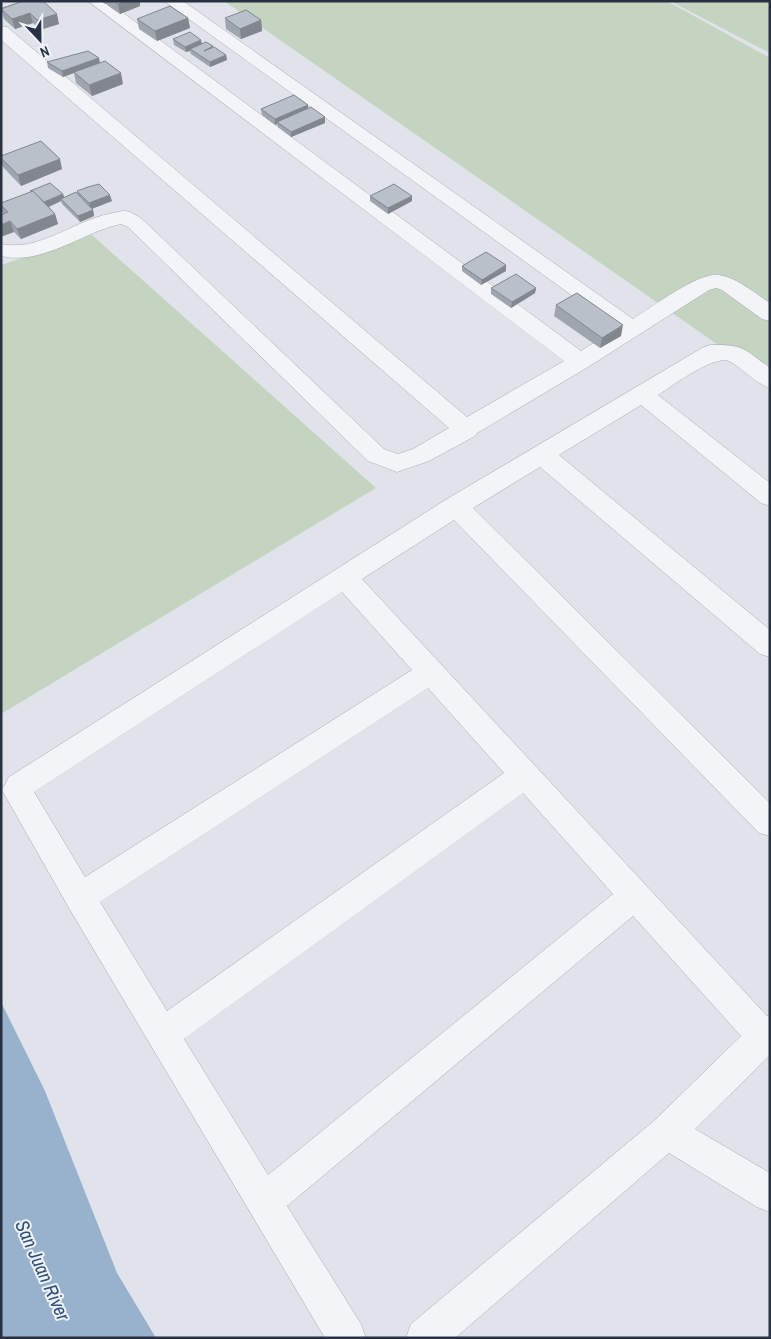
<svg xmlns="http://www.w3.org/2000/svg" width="771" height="1339" viewBox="0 0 771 1339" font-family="'Archivo Narrow',sans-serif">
<rect width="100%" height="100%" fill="#e0e4ea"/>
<g fill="#c5d4c0">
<polygon points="224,1 667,1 770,58 770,381"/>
<polygon points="670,1 770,1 770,53"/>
<polygon points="92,235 376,488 1,714 1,265"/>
</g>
<polygon fill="#98b1cc" points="1,1002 45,1091 117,1273 156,1338 1,1338"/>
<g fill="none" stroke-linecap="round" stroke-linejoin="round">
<g stroke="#a5abb4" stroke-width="1">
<g id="minor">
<path d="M 88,1 L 107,1 L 581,351 L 617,328 L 164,1 L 183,1 L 633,319 C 652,307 699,272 719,275 C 738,278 754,293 770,303 L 770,321 L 762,319 L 722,290 L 716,288 L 709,290 L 588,367 L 477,433 L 475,436 L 429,461 L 397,472 L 368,461 L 128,227 L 121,224 C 82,232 43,266 1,256 L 1,244 C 39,252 73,221 109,214 C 114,213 120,211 124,211 C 131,211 137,216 142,219 L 384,449 L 398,454 L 413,449 L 449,428 L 1,40 L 1,26 L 7,27 L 467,417 L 564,361 Z"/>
<path d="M 710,345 C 744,344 744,349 770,368 L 770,388 C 755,383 744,370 731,362 C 717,352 672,386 658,395 L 770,483 L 770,506 L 761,503 L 641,405 L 559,455 L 770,630 L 770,657 L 760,654 L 540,467 L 473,508 L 770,803 L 770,836 L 759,833 L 454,520 L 362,579 L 767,1016 L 770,1014 L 770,1055 L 695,1129 L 770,1173 L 770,1212 L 757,1207 L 669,1153 L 455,1338 L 406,1338 L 411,1324 L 655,1120 L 741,1036 L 633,916 L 287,1206 L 361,1324 L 366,1338 L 325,1338 L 69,908 L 2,790 L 9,777 L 447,499 L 702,348 ZM 342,592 L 412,670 L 85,877 L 34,792 ZM 428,688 L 504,773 L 167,1011 L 100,902 ZM 523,793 L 613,894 L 268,1175 L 184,1039 Z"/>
</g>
</g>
<use href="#minor" fill="#f3f4f8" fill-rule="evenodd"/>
</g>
<g fill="#9fa5ae">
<polygon points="23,1 59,24 40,30 33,23 15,29 4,19 1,8"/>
<polygon points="101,1 140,1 140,6 120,14 107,5 107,4 105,4"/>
<polygon points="188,18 190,28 157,41 139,29 137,19"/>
<polygon points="225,18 261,20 262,31 241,39 226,29"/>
<polygon points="173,39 201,40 202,44 213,47 226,55 227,60 210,67 191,54 190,51 186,52 174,45"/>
<polygon points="47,62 100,63 123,84 92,96 76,83 74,73 63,77 48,68"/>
<polygon points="261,109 308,109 325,123 291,137 278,127 277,124 275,125 262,115"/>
<polygon points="1,156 62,169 21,186 3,167 1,163"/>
<polygon points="77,191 112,201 92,209 93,210 94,216 80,222 62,204 61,201 49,207 55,214 58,224 21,239 14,232 3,214 1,209 1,203 63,194 64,197 78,195"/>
<polygon points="370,196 412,196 412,201 388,214 370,201"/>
<polygon points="462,266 506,271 481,285 462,271"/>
<polygon points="491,288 536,288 535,293 511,308 491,294"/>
<polygon points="556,305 621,336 600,348 554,316"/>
</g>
<g fill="#82868d">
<polygon points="124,1 140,1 140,6 120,14 118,4"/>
<polygon points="30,13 33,23 15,29 12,19"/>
<polygon points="57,14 59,24 40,30 37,20"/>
<polygon points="188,18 190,28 157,41 155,31"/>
<polygon points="261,20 262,31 241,39 240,29"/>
<polygon points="201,40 202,46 190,49 190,51 186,52 185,47"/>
<polygon points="226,55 227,60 210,67 210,62"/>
<polygon points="99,58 100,63 63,77 62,71"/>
<polygon points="121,73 123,84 92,96 89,85"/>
<polygon points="308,105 308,110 277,122 277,124 275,125 275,119"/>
<polygon points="325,117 325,123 291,137 291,132"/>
<polygon points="60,159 62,169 21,186 18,175"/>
<polygon points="63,194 65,200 61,199 61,201 43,209 42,203"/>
<polygon points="110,195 112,201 91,209 89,203"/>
<polygon points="412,196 412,201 388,214 388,208"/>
<polygon points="93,210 94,216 80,222 78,216"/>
<polygon points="55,214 58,224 21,239 17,229"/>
<polygon points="10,221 14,232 1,237 1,225"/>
<polygon points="506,265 506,271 481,285 482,280"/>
<polygon points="536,288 535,293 511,308 512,302"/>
<polygon points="623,325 621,336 600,348 602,338"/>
</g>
<g fill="#b9c0ca" stroke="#82868d">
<polygon points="23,1 43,1 57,14 37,20 30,13 12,19 1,9"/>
<polygon points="114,1 124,1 118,4"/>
<polygon points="170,6 188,18 155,31 137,19"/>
<polygon points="246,10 261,20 240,29 225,18"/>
<polygon points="190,32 201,40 185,47 173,39"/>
<polygon points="206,42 213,46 204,51 214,47 226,55 210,62 190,49"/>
<polygon points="88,51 99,58 62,71 47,62"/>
<polygon points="105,61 121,73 89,85 74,72"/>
<polygon points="294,95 308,105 275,119 261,109"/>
<polygon points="311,107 325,117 291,132 277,122"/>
<polygon points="41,141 60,159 18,175 1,158 1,156"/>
<polygon points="50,183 63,194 44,202 33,191 30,191"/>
<polygon points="99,184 110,195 89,203 77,191 88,187"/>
<polygon points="394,184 412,196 388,208 370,196"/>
<polygon points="33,191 55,214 17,229 10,221 1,225 1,215 8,212 1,205 1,203"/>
<polygon points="76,192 93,210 78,216 61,199"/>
<polygon points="486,252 506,265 482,280 462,266"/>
<polygon points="516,274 536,288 512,302 491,288"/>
<polygon points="577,293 623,325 602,338 556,305"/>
</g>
<g text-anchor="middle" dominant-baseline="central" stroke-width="4" stroke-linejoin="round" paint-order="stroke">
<g font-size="19" font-style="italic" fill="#2e5079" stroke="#eff3f7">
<text transform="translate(43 1270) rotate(66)">San Juan River</text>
</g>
</g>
<rect width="771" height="1339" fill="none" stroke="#273142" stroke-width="5"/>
<g transform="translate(40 40) rotate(158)" stroke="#eff3f7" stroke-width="4" paint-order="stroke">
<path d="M0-4L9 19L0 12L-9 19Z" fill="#273142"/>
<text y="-8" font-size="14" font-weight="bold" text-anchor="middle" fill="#273142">N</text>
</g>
</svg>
